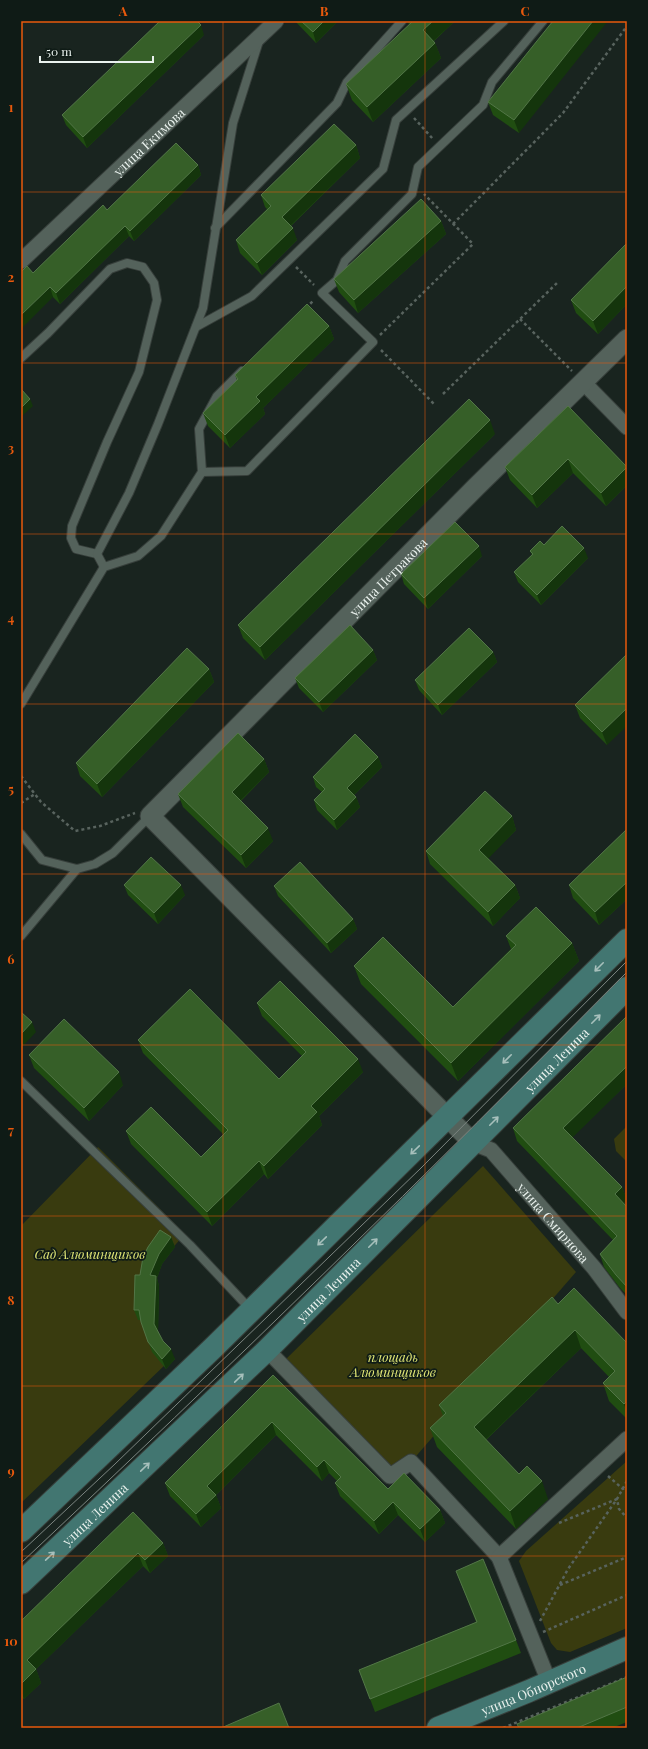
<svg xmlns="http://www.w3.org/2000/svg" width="648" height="1749" viewBox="0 0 648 1749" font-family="'Playfair Display',serif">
<rect width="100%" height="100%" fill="#19241f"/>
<g fill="#393b0f">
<polygon points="627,1126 627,1162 616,1151 614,1139"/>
<polygon points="98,1147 185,1234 158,1264 147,1320 167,1363 21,1503 21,1226"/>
<polygon points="483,1166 576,1272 411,1462 390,1476 284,1361"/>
<polygon points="627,1461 627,1628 570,1652 557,1650 551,1643 519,1561 526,1551"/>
</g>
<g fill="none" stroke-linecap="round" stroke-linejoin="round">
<g stroke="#373f3b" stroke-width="10">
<g id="service">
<polyline points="215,228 337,103 347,82 402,21"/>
<polyline points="196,327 252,296 383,169 396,120 504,21"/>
<polyline points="21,358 48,333 110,269 127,263 143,267 154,283 157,300 139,372 107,442 72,526 71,538 76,549 97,554"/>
<polyline points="242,371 217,396 199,429 202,472 247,471 373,342 322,293 337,280 345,261 412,194 418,167 483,105 492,82 543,21"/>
<polyline points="104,567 97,554 129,493 158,424 203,308 233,123 259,41"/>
<polyline points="21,704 104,567 138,556 161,536 202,472"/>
<polyline points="21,834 42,860 77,869 95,864 113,853 150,816"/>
<polyline points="21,936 77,869"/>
<polyline points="21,1081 190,1245 251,1310"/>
</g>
</g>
<g stroke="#373f3b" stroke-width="17">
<g id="minor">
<path id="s1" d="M 21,261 L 276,21"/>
<polyline points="584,383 627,427"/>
<path id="s2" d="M 473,1143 L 491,1150 L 594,1268 L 627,1312"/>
<polyline points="267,1350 390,1476 411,1462 499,1557"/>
<polyline points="549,1682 499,1557 627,1439"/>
</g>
</g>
<g stroke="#373f3b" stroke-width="21">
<g id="tertiary">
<path id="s3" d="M 473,1143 L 150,816 L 476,487 L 627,339"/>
</g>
</g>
<g stroke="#373f3b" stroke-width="24">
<g id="secondary">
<polyline points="21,1531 213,1348 627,940"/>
<path id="s4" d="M 21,1583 L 267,1350 L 627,988"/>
<path id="s5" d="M 438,1728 L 529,1691 L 627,1648"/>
</g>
</g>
<g stroke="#58635e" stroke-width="2.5" stroke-dasharray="3 3" stroke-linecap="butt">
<polyline points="414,118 433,139"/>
<polyline points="453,224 563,113 627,26"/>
<polyline points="296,267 314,285"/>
<polyline points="306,308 314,300"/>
<polyline points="520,319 572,371"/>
<polyline points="380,335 473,244 424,194"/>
<polyline points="381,350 434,404"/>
<polyline points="443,394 558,282"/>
<polyline points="21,776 41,802 75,831 100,826 135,813"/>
<polyline points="21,803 35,794"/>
<polyline points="608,1476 623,1489 627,1487"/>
<polyline points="559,1523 617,1499 619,1509 627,1518"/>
<polyline points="560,1585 627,1557"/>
<polyline points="540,1621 568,1569 617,1499 627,1481"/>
<polyline points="543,1632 627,1595"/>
<polyline points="503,1728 627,1677"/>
</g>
<use href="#service" stroke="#54625b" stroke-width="8"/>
<use href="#minor" stroke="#54625b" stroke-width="15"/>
<use href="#tertiary" stroke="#54625b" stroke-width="19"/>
<use href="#secondary" stroke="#427671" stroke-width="22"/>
<g stroke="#7c8581" stroke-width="1">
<polyline points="21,1552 115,1464 421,1168 627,961"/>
<path d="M 21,1563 C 227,1370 429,1173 627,972"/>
</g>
</g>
<g fill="#204d11">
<polygon points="295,21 338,21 316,43"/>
<polygon points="408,21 455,21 434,41 435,43 441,58 373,122 352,100 346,84 409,25"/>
<polygon points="553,21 519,133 493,115 488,102"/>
<polygon points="204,35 87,148 66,125 62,115"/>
<polygon points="356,145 360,158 291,226 297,240 262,275 240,253 236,240 267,209 265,207 261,195"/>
<polygon points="198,165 201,175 134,241 129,236 60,304 53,297 33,273 107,210"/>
<polygon points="441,221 446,234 358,313 339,292 334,279"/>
<polygon points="627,243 627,304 598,334 576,313 571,300"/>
<polygon points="329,326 334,339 263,408 265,414 230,448 208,426 203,413 237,380 235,375"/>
<polygon points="568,406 627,467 627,485 606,506 573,473 537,508 510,480 505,467"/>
<polygon points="495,434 265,660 243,638 238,625"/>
<polygon points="544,545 588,558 541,605 518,582 514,572 532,555 530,551"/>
<polygon points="482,556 428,609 404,584 401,574"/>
<polygon points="373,650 377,660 323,712 299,688 295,678"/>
<polygon points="493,652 497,662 442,715 419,690 415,680"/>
<polygon points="627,654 607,745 580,718 575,705"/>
<polygon points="209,669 214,682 102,797 80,776 76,763"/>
<polygon points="378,757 382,767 354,795 356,797 360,807 337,830 317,810 314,800 322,792 316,787 313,777"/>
<polygon points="264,759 269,772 241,801 273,841 246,868 183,807 178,794"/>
<polygon points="512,816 516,830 488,858 515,885 520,898 493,926 430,864 426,851"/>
<polygon points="627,829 627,899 599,925 573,898 569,885"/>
<polygon points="124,885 185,895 158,924 128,895"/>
<polygon points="274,886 353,919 357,929 331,953 278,896"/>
<polygon points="506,936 572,943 579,961 458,1081 361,984 354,966 453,1007 511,949"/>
<polygon points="257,1003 363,1072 319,1116 322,1125 268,1179 264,1174 212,1226 131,1144 126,1131 201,1157 224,1135 143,1053 138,1040 279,1079 302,1056 262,1016"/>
<polygon points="627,1016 627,1084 572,1137 622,1187 627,1200 624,1203 627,1207 627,1295 620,1288 604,1267 600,1254 613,1240 517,1141 513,1128"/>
<polygon points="29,1055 123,1085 89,1121 34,1068"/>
<polygon points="171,1237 175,1247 162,1264 157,1278 159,1286 158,1331 163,1341 175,1359 166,1369 152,1352 141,1320 138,1320 134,1310"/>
<polygon points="558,1304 627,1343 627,1419 609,1401 603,1383 609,1377 581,1348 486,1440 519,1474 548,1499 516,1529 437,1447 430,1428 443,1416 439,1405"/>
<polygon points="273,1375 388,1489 440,1510 445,1523 425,1542 398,1515 379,1534 340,1496 335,1483 337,1481 329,1473 322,1481 276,1435 216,1495 221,1508 201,1527 170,1496 165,1483"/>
<polygon points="133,1512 163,1543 168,1556 150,1573 143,1566 36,1669 41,1683 24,1699 21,1696 21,1621"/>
<polygon points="456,1571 516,1640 521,1653 375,1712 359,1670 476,1622"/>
<polygon points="627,1677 627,1722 612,1728 519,1728"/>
</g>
<g fill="#14350c">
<polygon points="324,21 338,21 316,43 313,32"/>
<polygon points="433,21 455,21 429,45 423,30"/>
<polygon points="593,21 608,21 519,133 514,120"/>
<polygon points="201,25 204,35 87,148 83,137"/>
<polygon points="435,43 441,58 373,122 367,107"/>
<polygon points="356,145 360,158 287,229 282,217"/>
<polygon points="198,165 201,175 134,241 130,231"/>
<polygon points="441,221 446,234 358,313 354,300"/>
<polygon points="125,226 129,236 60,304 56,293"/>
<polygon points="293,228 297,240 262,275 257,263"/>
<polygon points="627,286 627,304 598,334 593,321"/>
<polygon points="50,287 53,297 21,329 21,315"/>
<polygon points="329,326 334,339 263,408 265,414 230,448 225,435 256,397"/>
<polygon points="30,399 33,406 21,417 21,408"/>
<polygon points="490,420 495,434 265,660 260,647"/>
<polygon points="568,459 573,473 537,508 532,495"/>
<polygon points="627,467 627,485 606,506 601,493"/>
<polygon points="479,546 482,556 428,609 424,598"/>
<polygon points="584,548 588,558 541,605 537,595"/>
<polygon points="373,650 377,660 323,712 319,702"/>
<polygon points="493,652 497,662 442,715 438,705"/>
<polygon points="209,669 214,682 102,797 97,784"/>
<polygon points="627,708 627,726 607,745 602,732"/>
<polygon points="378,757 382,767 351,798 347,788"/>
<polygon points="264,759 269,772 236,805 232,792"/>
<polygon points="356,797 360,807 337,830 334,820"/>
<polygon points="512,816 516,830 484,863 479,850"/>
<polygon points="268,828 273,841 246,868 241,855"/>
<polygon points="627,882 627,899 599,925 595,912"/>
<polygon points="181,885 185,895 158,924 154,913"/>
<polygon points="515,885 520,898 493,926 488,912"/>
<polygon points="353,919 357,929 331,953 327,943"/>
<polygon points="572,943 579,961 458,1081 451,1063"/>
<polygon points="32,1022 36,1032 21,1048 21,1034"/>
<polygon points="358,1059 363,1072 319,1116 322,1125 268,1179 264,1166 311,1106"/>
<polygon points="627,1066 627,1084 568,1142 563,1128"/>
<polygon points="119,1072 123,1085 89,1121 84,1108"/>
<polygon points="259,1161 264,1174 212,1226 207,1212"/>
<polygon points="622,1187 627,1200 619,1207 615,1194"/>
<polygon points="171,1237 175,1247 162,1264 157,1278 159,1286 158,1334 154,1324 150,1275 159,1254"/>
<polygon points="575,1330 581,1348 480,1445 474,1427"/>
<polygon points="171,1349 175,1359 166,1369 162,1359"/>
<polygon points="627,1401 627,1413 624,1404"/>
<polygon points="272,1422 276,1435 216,1495 221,1508 201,1527 196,1514 207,1486"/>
<polygon points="324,1460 329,1473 322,1481 317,1467"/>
<polygon points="542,1481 548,1499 516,1529 510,1511"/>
<polygon points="393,1502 398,1515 379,1534 374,1521"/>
<polygon points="440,1510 445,1523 425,1542 420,1529"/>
<polygon points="163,1543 168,1556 150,1573 145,1560"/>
<polygon points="138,1553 143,1566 32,1673 27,1660"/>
<polygon points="36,1669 41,1683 24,1699 21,1691 21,1684"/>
</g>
<g fill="#365f28" stroke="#527647">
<polygon points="160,21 197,21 201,25 83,137 62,115"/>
<polygon points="301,21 324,21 313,32"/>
<polygon points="413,21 433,21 423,30 435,43 367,107 346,84"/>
<polygon points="553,21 593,21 514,120 488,102"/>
<polygon points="334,124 356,145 282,217 293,228 257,263 236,240 271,206 261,195"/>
<polygon points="176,143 198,165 130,231 125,226 56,293 50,287 21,315 21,272 27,266 33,273 103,205 107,210"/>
<polygon points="421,199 441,221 354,300 334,279"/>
<polygon points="627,243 627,286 593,321 571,300"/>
<polygon points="307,304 329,326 256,397 260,401 225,435 203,413 238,379 235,375"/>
<polygon points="21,389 30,399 21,408"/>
<polygon points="469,399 490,420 260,647 238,625"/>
<polygon points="568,406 627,467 601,493 568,459 532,495 505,467"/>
<polygon points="455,522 479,546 424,598 401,574"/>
<polygon points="562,526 584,548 537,595 514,572 533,554 530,551 540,541 544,545"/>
<polygon points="350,625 373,650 319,702 295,678"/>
<polygon points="469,628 493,652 438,705 415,680"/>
<polygon points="187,648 209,669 97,784 76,763"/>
<polygon points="627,654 627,708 602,732 575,705"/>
<polygon points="238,733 264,759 232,792 268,828 241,855 178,794"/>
<polygon points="355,734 378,757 347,788 356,797 334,820 314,800 325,789 313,777"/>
<polygon points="485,791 512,816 479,850 515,885 488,912 426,851"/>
<polygon points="627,829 627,882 595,912 569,885"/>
<polygon points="151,857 181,885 154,913 124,885"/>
<polygon points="300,862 353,919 327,943 274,886"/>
<polygon points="536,907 572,943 451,1063 354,966 383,937 453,1007 516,945 506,936"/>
<polygon points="280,981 358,1059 311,1106 317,1112 264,1166 259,1161 207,1212 126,1131 151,1107 201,1157 228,1130 138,1040 190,989 279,1079 306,1052 257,1003"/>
<polygon points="21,1012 32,1022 21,1034"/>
<polygon points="627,1016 627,1066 563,1128 622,1187 615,1194 627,1207 627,1287 616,1275 600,1254 617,1236 513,1128"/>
<polygon points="64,1019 119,1072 84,1108 29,1055"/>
<polygon points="160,1230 171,1237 159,1254 150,1275 156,1276 154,1324 163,1341 171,1349 162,1359 148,1342 141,1322 139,1310 134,1310 135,1275 140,1275 143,1257 148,1247"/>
<polygon points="574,1288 627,1343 627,1401 624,1404 603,1383 615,1371 575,1330 474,1427 519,1474 527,1466 542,1481 510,1511 430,1428 446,1413 439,1405 552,1297 558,1304"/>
<polygon points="273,1375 388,1489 404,1473 440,1510 420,1529 393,1502 374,1521 335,1483 341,1477 324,1460 317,1467 272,1422 207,1486 216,1495 196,1514 165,1483"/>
<polygon points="133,1512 163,1543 145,1560 138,1553 27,1660 36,1669 21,1684 21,1621"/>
<polygon points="483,1559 516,1640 370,1699 359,1670 477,1622 456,1571"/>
<polygon points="627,1677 627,1707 577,1728 519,1728 517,1724"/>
<polygon points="279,1703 289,1728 221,1728"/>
</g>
<defs><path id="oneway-shaft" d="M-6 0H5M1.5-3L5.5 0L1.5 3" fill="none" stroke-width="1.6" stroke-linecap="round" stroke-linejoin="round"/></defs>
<g stroke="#a7c0bc">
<use href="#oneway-shaft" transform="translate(599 967) rotate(135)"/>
<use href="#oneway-shaft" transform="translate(596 1019) rotate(-45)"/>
<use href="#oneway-shaft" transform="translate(507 1059) rotate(135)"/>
<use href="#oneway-shaft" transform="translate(494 1121) rotate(-45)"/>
<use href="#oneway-shaft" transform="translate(415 1150) rotate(136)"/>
<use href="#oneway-shaft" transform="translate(322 1241) rotate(136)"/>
<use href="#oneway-shaft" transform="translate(373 1243) rotate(-45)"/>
<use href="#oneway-shaft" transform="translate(239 1378) rotate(-44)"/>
<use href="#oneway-shaft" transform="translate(145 1467) rotate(-44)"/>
<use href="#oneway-shaft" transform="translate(50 1556) rotate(-43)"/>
</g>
<path fill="none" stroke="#e8590c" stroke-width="1" stroke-opacity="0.55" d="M 223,21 L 223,1728M 425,21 L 425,1728M 21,192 L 627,192M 21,363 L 627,363M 21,534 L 627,534M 21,704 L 627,704M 21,874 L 627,874M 21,1045 L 627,1045M 21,1216 L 627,1216M 21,1386 L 627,1386M 21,1556 L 627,1556"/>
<g text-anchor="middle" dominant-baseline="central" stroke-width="3.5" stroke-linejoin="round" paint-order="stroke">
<g font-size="13" fill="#eaf2ee" stroke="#0f1b16">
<text stroke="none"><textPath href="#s1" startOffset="175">улица Екимова</textPath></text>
<text stroke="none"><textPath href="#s3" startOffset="797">улица Петракова</textPath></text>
<text stroke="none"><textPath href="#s4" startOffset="749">улица Ленина</textPath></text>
<text stroke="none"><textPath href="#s2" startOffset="115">улица Смирнова</textPath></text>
<text stroke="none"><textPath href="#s4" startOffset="425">улица Ленина</textPath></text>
<text stroke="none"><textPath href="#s4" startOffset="101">улица Ленина</textPath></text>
<text stroke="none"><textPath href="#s5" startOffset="103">улица Обнорского</textPath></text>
</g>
<g font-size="13" font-style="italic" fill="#e0e675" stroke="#0f1b16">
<text x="90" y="1253">Сад Алюминщиков</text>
<text x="393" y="1356">площадь<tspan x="393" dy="15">Алюминщиков</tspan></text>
</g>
</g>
<rect width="648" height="1749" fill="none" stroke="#0f1b16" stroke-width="44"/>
<path d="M40 56v6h113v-6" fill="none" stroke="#eaf2ee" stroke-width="2"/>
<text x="46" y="56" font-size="12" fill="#eaf2ee" stroke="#0f1b16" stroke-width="3" paint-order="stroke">50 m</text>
<rect x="22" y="22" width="604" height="1705" fill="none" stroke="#e8590c" stroke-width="1.5"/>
<g font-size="13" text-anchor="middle" font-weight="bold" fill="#e8590c">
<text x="123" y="16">A</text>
<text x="324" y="16">B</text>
<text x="525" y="16">C</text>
<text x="11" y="112">1</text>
<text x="11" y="282">2</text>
<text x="11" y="453">3</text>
<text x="11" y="623">4</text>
<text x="11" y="794">5</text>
<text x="11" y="964">6</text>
<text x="11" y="1135">7</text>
<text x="11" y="1305">8</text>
<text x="11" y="1476">9</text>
<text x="11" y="1646">10</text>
</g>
</svg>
